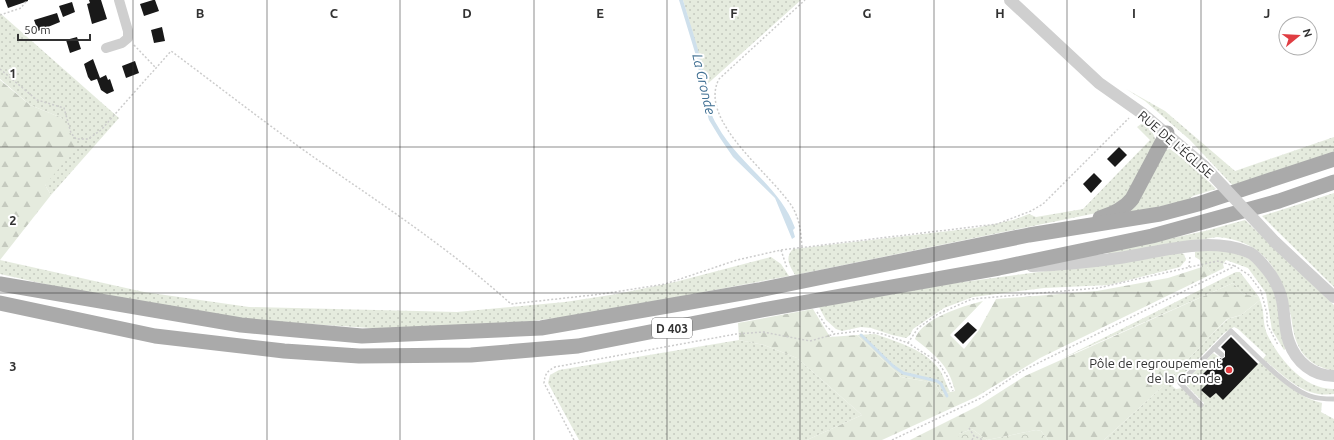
<svg xmlns="http://www.w3.org/2000/svg" width="1334" height="440" viewBox="0 0 1334 440" font-family="Ubuntu,sans-serif">
<defs>
<pattern id="grass-dots" width="8" height="8" patternUnits="userSpaceOnUse"><rect width="8" height="8" fill="#e5ebde"/><path d="M2 2h.1M6 6h.1" fill="none" stroke="#c5cabf" stroke-width="1.8" stroke-linecap="round"/></pattern>
<pattern id="forest-firs" width="22" height="20" patternUnits="userSpaceOnUse"><rect width="22" height="20" fill="#e5ebde"/><path d="M5 1l3.5 6h-7zM16 11l3.5 6h-7z" fill="#c5cabf"/></pattern>
<pattern id="park-crowns" width="20" height="18" patternUnits="userSpaceOnUse"><rect width="20" height="18" fill="#e5ebde"/><path d="M2 6a3 3 0 1 1 6 0M12 15a3 3 0 1 1 6 0" fill="none" stroke="#c5cabf"/></pattern>
</defs>
<rect width="100%" height="100%" fill="#fff"/>
<g fill="url(#grass-dots)">
<polygon points="683,0 801,0 704,87 701,62"/>
<polygon points="0,13 119,118 51,195 45,185 62,118 30,105 0,79"/>
<polygon points="1126,89 1165,111 1235,171 1334,137 1334,154 1235,188 1190,140 1145,101"/>
<path d="M 1141,124 C 1151,126 1155,135 1156,144 L 1133,190 L 1106,211 L 795,275 C 790,266 784,258 793,249 L 975,228 L 1013,220 L 1029,214 L 1036,217 L 1083,209 L 1150,140 L 1137,127 Z"/>
<polygon points="1170,149 1194,167 1216,189 1193,196 1188,200 1123,215 1165,150"/>
<polygon points="1334,193 1334,287 1262,216"/>
<path d="M 1245,220 L 1334,305 L 1334,371 C 1322,368 1313,365 1305,356 C 1295,345 1293,330 1291,316 C 1282,273 1266,241 1217,237 L 1110,255 L 1107,252 L 1205,231 Z"/>
<path d="M 1212,248 C 1220,250 1231,251 1239,254 C 1276,268 1280,314 1287,348 L 1284,350 L 1272,330 L 1266,293 L 1248,268 L 1226,260 L 1223,264 L 1224,268 L 1212,274 L 1207,267 L 1202,267 L 1200,260 L 1195,257 L 1195,252 Z"/>
<polygon points="1181,253 1184,254 1186,260 1180,267 1109,285 1044,288 973,297 944,308 913,329 910,335 906,338 892,335 871,328 861,327 842,331 836,329 826,320 819,307 948,284"/>
<polygon points="771,257 781,264 789,276 582,315 522,322 385,329 234,319 125,302 0,274 0,260 144,292 249,307 457,312 565,302 617,294 675,282"/>
<polygon points="1236,272 1240,272 1259,297 1243,294 1233,283 1061,359"/>
<path d="M 1260,300 C 1265,311 1262,323 1267,334 C 1279,359 1304,390 1334,389 L 1334,394 C 1303,398 1286,377 1263,359 L 1266,355 L 1238,329 L 1234,327 L 1224,333 L 1172,386 L 1176,389 L 1182,388 L 1202,406 L 1204,403 L 1187,386 L 1186,381 L 1213,353 L 1219,357 L 1200,377 L 1207,384 L 1202,390 L 1210,398 L 1216,393 L 1223,399 L 1260,362 C 1279,378 1297,397 1322,403 L 1321,412 L 1334,419 L 1334,440 L 1104,440 L 1162,387 L 1212,334 L 1228,319 L 1241,315 Z"/>
<path d="M 875,334 C 897,342 928,350 941,372 C 944,378 947,386 950,392 L 941,394 L 935,383 L 901,377 L 857,335 Z"/>
<polygon points="739,340 764,345 797,358 862,415 807,440 579,440 548,383 550,375 559,370"/>
</g>
<g fill="url(#forest-firs)">
<polygon points="0,80 30,105 62,118 76,148 45,185 51,195 0,260"/>
<path d="M 1202,267 L 1207,267 L 1212,274 L 1040,358 L 976,397 L 882,440 L 807,440 L 862,415 L 797,358 L 764,345 L 739,340 L 738,323 L 813,309 L 830,337 L 857,335 L 901,377 L 935,383 L 941,394 L 955,391 C 949,365 935,355 915,339 C 922,318 964,306 983,301 L 950,335 L 964,349 L 979,330 L 996,299 L 1097,291 L 1168,278 Z"/>
<polygon points="1233,283 1243,294 1259,297 1260,300 1241,315 1227,319 1212,334 1162,387 1104,440 1048,440 1041,431 1036,430 987,440 972,429 959,434 959,440 910,440 978,406 1025,376"/>
</g>
<polygon fill="url(#park-crowns)" points="972,429 987,440 1036,430 1041,431 1048,440 959,440 959,434"/>
<path fill="#cfe0ec" d="M 679,0 L 683,0 C 689,20 696,41 701,61 C 706,84 705,105 717,125 C 738,164 780,186 795,228 L 793,230 L 795,237 L 792,239 L 775,198 L 733,157 L 720,138 L 709,120 L 703,100 L 697,59 Z"/>
<g fill="none" stroke-linecap="round" stroke-linejoin="round">
<polyline stroke="#cfe0ec" stroke-width="3" points="861,335 893,366 903,373 937,381 941,384 947,396"/>
</g>
<g fill="#191919">
<polygon points="5,0 28,0 28,1 8,8"/>
<polygon points="89,0 101,0 107,19 92,24 87,4 90,3"/>
<polygon points="153,0 155,0 159,11 144,16 140,4"/>
<polygon points="72,2 75,12 63,17 59,6"/>
<polygon points="57,13 60,22 38,31 34,20"/>
<polygon points="162,27 165,41 154,43 151,30"/>
<polygon points="77,37 81,49 70,53 66,40"/>
<polygon points="93,59 100,78 106,75 108,80 110,79 114,91 107,94 101,90 97,79 91,81 88,77 84,64"/>
<polygon points="135,61 139,73 126,78 122,66"/>
<polygon points="1119,147 1127,155 1115,167 1107,159"/>
<polygon points="1094,173 1102,181 1091,193 1083,184"/>
<polygon points="968,322 977,330 963,344 954,335"/>
<polygon points="1231,337 1258,364 1223,400 1216,393 1210,398 1201,390 1207,384 1200,377 1219,358 1222,359 1225,357 1225,351 1221,347"/>
</g>
<g fill="none" stroke-linecap="round" stroke-linejoin="round">
<g stroke="#ccc" stroke-width="1.5" stroke-dasharray="2 2" stroke-linecap="butt">
<polyline points="0,15 21,8 27,0"/>
<polyline points="134,45 155,67"/>
<path d="M 0,69 L 37,100 L 64,108 L 71,133 L 76,139 L 88,139 L 101,130 L 171,51 C 218,86 264,122 312,156 C 380,203 449,248 511,304 L 602,294 L 665,284 L 737,260 L 781,250 L 997,224 L 1031,211 L 1043,204 L 1129,118"/>
<path d="M 802,247 C 801,233 800,221 793,208 C 773,175 697,121 719,79 L 805,0"/>
<polyline points="781,250 787,268"/>
<polyline points="1189,267 1190,257"/>
<polyline points="817,312 826,326 835,334"/>
<polyline points="908,343 918,328 938,314 972,299 1098,288 1217,261 1235,266"/>
<polyline points="969,428 974,436 983,440"/>
<path d="M 574,440 L 544,383 C 545,374 547,371 555,367 L 736,334 L 763,332 L 810,341 L 835,334 L 860,331 L 883,334 L 908,343 L 938,362 L 947,376 L 953,391"/>
<polyline points="892,440 983,397 1022,371 1235,266 1249,275 1261,291 1267,314 1267,324 1278,345"/>
<polyline points="972,440 974,436"/>
</g>
<g stroke="#cfcfcf" stroke-width="5">
<polyline points="1214,348 1222,355"/>
<path d="M 1201,405 L 1180,383 L 1231,331 C 1250,349 1286,388 1310,396 C 1318,399 1325,399 1334,399"/>
</g>
<polyline stroke="#cfcfcf" stroke-width="10" points="106,48 122,43 128,38 128,31 119,0"/>
<g stroke="#cfcfcf" stroke-width="12">
<polyline points="1010,0 1099,83 1143,114 1204,166"/>
<polyline points="1275,242 1334,297"/>
<path d="M 1032,266 C 1061,265 1090,262 1119,258 C 1160,252 1208,236 1248,252 C 1254,254 1260,261 1264,266 C 1273,276 1279,287 1282,300 C 1285,314 1284,329 1289,342 C 1296,362 1313,376 1334,376"/>
</g>
<g stroke="#aaa" stroke-width="15">
<path d="M 1100,218 C 1113,214 1124,209 1132,199 L 1167,133"/>
<polyline points="0,284 241,325 362,336 541,328 759,290 1029,235 1160,214 1198,204 1334,159"/>
<polyline points="0,303 155,336 284,351 359,356 471,355 578,346 762,310 999,268 1152,236 1279,201 1334,182"/>
</g>
<polyline stroke="#cfcfcf" stroke-width="12" points="1204,166 1275,242"/>
</g>
<path fill="none" stroke="#323232" stroke-width="1" stroke-opacity="0.55" d="M 133,0 L 133,440M 267,0 L 267,440M 400,0 L 400,440M 534,0 L 534,440M 667,0 L 667,440M 800,0 L 800,440M 934,0 L 934,440M 1067,0 L 1067,440M 1201,0 L 1201,440M 0,147 L 1334,147M 0,293 L 1334,293"/>
<circle fill="#e03d42" stroke="#fff" stroke-width="1.5" cx="1229" cy="370" r="4"/>
<g text-anchor="middle" dominant-baseline="central" stroke-width="4" stroke-linejoin="round" paint-order="stroke">
<rect fill="#fff" stroke="#707070" stroke-width="1" x="652" y="318" width="40" height="20" rx="3"/>
<g font-size="12" font-weight="bold" fill="#323232">
<text x="672" y="328">D 403</text>
</g>
<g font-size="13" fill="#323232" stroke="#fff">
<text transform="translate(1176 144) rotate(41)">RUE DE L'ÉGLISE</text>
</g>
<g font-size="13" fill="#323232" stroke="#fff" text-anchor="end">
<text x="1221" y="363">Pôle de regroupement<tspan x="1221" dy="15">de la Gronde</tspan></text>
</g>
<g font-size="14" font-style="italic" fill="#417093" stroke="#fff">
<text transform="translate(704 84) rotate(77)">La Gronde</text>
</g>
</g>
<g font-size="13" text-anchor="middle" font-weight="bold" fill="#323232" stroke="#fff" stroke-width="4" stroke-linejoin="round" paint-order="stroke">
<text x="200" y="18">B</text>
<text x="334" y="18">C</text>
<text x="467" y="18">D</text>
<text x="600" y="18">E</text>
<text x="734" y="18">F</text>
<text x="867" y="18">G</text>
<text x="1000" y="18">H</text>
<text x="1134" y="18">I</text>
<text x="1267" y="18">J</text>
<text x="13" y="78">1</text>
<text x="13" y="225">2</text>
<text x="13" y="371">3</text>
</g>
<g transform="translate(1298 36) rotate(72)"><circle r="19" fill="#ffffff" stroke="#adadad"/>
<path d="M0-3L7 15L0 10L-7 15Z" fill="#e03d42"/>
<text y="-6" font-size="11" font-weight="bold" text-anchor="middle" fill="#323232">N</text>
</g>
<path d="M18 34v6h72v-6" fill="none" stroke="#323232" stroke-width="2"/>
<text x="24" y="34" font-size="12" fill="#323232" stroke="#ffffff" stroke-width="3" paint-order="stroke">50 m</text>
</svg>
